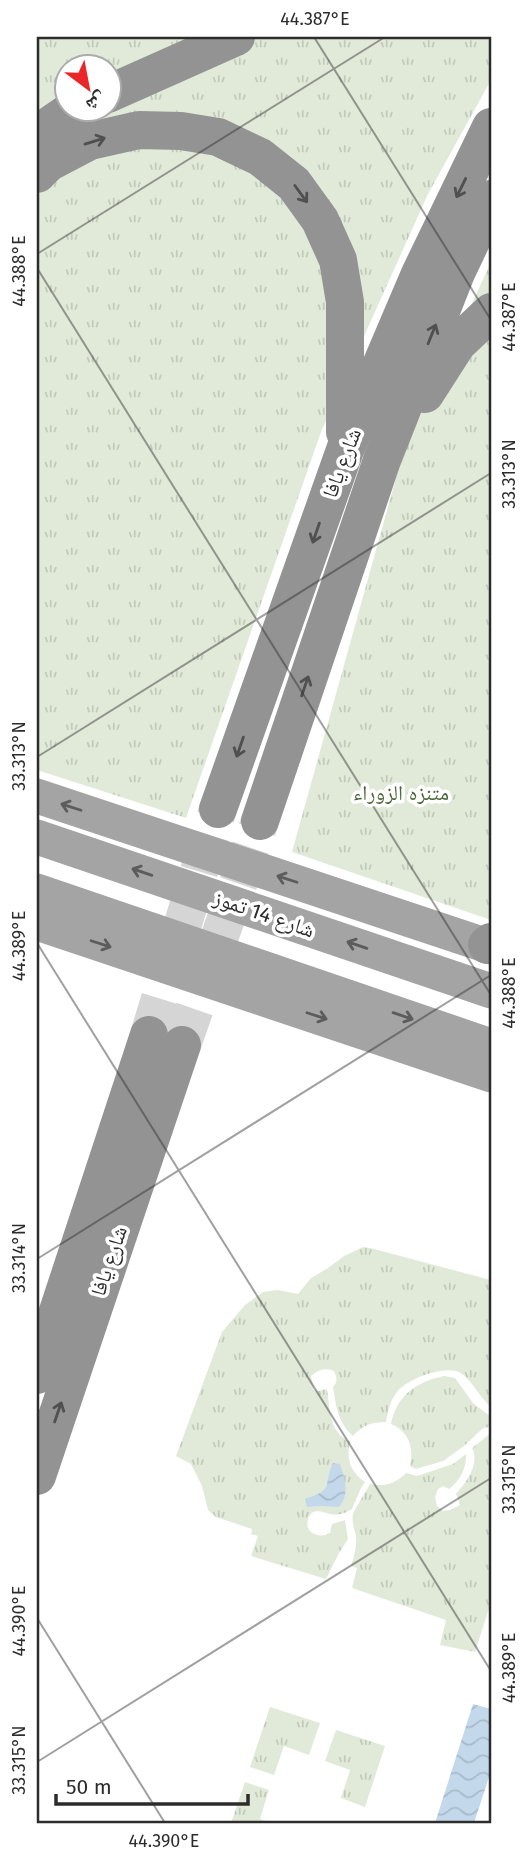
<svg xmlns="http://www.w3.org/2000/svg" width="528" height="1860" viewBox="0 0 528 1860" font-family="'Fira Sans','Noto Naskh Arabic',sans-serif">
<defs>
<pattern id="grass-tufts" width="24" height="20" patternUnits="userSpaceOnUse" patternTransform="scale(1.75)"><rect width="24" height="20" fill="#e1ead8"/><path d="M3 7l-1-3M5 7V3M7 7l1-3M15 17l-1-3M17 17v-4M19 17l1-3" fill="none" stroke="#c1c9ba"/></pattern>
<pattern id="water-waves" width="16" height="10" patternUnits="userSpaceOnUse" patternTransform="scale(1.75)"><rect width="16" height="10" fill="#c3d9eb"/><path d="M0 5q4-4 8 0t8 0" fill="none" stroke="#a8baca"/></pattern>
</defs>
<rect width="100%" height="100%" fill="#fff"/>
<g fill="url(#grass-tufts)" fill-rule="evenodd">
<path d="M 37,37 L 491,37 L 491,80 L 428,194 L 321,432 L 186,818 L 37,770 ZM 66,66 L 108,66 L 108,108 L 66,108 Z"/>
<polygon points="491,262 491,920 292,852 403,453"/>
<path d="M 363,1247 L 370,1248 L 491,1280 L 491,1407 C 479,1397 474,1383 462,1374 C 448,1363 407,1379 397,1392 C 390,1401 388,1411 386,1422 C 372,1422 362,1425 353,1436 C 338,1423 336,1406 333,1387 C 338,1381 337,1378 334,1371 C 325,1367 318,1370 311,1376 L 314,1390 L 318,1391 L 327,1389 C 330,1408 329,1434 350,1441 C 346,1459 350,1472 365,1482 L 361,1488 L 352,1509 C 346,1513 338,1516 330,1514 C 322,1512 311,1507 308,1520 C 304,1534 321,1539 330,1533 L 332,1524 L 345,1520 L 348,1539 L 339,1553 L 326,1579 L 251,1556 L 258,1536 L 251,1534 L 252,1529 L 216,1517 L 208,1510 L 202,1486 L 191,1464 L 176,1456 L 222,1332 L 245,1305 L 263,1292 L 278,1290 L 298,1294 L 311,1278 L 328,1268 L 344,1256 Z"/>
<path d="M 444,1376 L 455,1378 L 473,1403 L 491,1417 L 491,1426 L 482,1429 L 464,1446 L 443,1461 L 416,1469 L 410,1466 C 414,1447 409,1432 391,1424 C 397,1395 416,1382 444,1376 Z"/>
<path d="M 491,1433 L 491,1602 L 475,1652 L 440,1645 L 446,1620 L 352,1588 L 357,1568 L 351,1566 C 354,1556 357,1547 356,1537 C 355,1529 351,1522 353,1514 C 355,1509 366,1491 370,1484 C 384,1487 395,1484 406,1473 L 417,1476 L 453,1464 L 466,1454 C 467,1467 460,1481 449,1489 L 443,1486 L 438,1489 L 435,1497 L 437,1506 L 443,1511 L 450,1510 L 460,1505 L 456,1494 C 467,1481 480,1464 472,1448 Z"/>
<polygon points="270,1707 320,1723 309,1755 284,1746 274,1775 250,1767"/>
<polygon points="336,1730 385,1746 365,1807 341,1798 350,1770 325,1761"/>
<polygon points="245,1782 269,1790 260,1819 272,1823 231,1823"/>
</g>
<g fill="url(#water-waves)">
<path d="M 333,1463 L 340,1464 C 345,1478 350,1495 339,1507 L 320,1506 L 307,1507 L 305,1499 C 336,1489 322,1486 333,1463 Z"/>
<polygon points="473,1704 491,1709 491,1771 474,1823 435,1823"/>
</g>
<g fill="none" stroke-linecap="round" stroke-linejoin="round">
<g stroke="#d5d5d5" stroke-width="38" stroke-dasharray="38 19" stroke-linecap="butt">
<polyline points="149,1035 218,809"/>
<polyline points="182,1045 260,821"/>
</g>
<g stroke="#a4a4a4" stroke-width="35">
<polyline points="37,796 491,947"/>
<polyline points="37,837 491,991"/>
<polyline points="37,891 491,1046"/>
<polyline points="37,923 491,1075"/>
</g>
<g stroke="#939393" stroke-width="38">
<polyline points="108,94 236,37"/>
<polyline points="37,134 75,108"/>
<polyline points="37,174 48,163 90,141 139,130 181,131 218,137 260,157 294,184 320,220 338,260 345,302 345,432"/>
<polyline points="425,394 457,344 491,312"/>
<polyline points="218,809 345,450 420,274 491,127"/>
<polyline points="260,821 382,460 456,273 491,199"/>
<polyline points="487,945 491,942"/>
<polyline points="37,1375 149,1035"/>
<polyline points="37,1476 182,1045"/>
</g>
</g>
<defs><path id="oneway-shaft" d="M-6 0H5M1.5-3L5.5 0L1.5 3" fill="none" stroke-width="1.6" stroke-linecap="round" stroke-linejoin="round" transform="scale(1.75)"/></defs>
<g stroke="#505050">
<use href="#oneway-shaft" transform="translate(95 141) rotate(-17)"/>
<use href="#oneway-shaft" transform="translate(461 188) rotate(116)"/>
<use href="#oneway-shaft" transform="translate(301 194) rotate(54)"/>
<use href="#oneway-shaft" transform="translate(432 334) rotate(-68)"/>
<use href="#oneway-shaft" transform="translate(316 533) rotate(109)"/>
<use href="#oneway-shaft" transform="translate(305 686) rotate(-71)"/>
<use href="#oneway-shaft" transform="translate(240 747) rotate(109)"/>
<use href="#oneway-shaft" transform="translate(58 1412) rotate(-71)"/>
</g>
<g stroke="#5c5c5c">
<use href="#oneway-shaft" transform="translate(71 807) rotate(-162)"/>
<use href="#oneway-shaft" transform="translate(142 872) rotate(-161)"/>
<use href="#oneway-shaft" transform="translate(287 879) rotate(-162)"/>
<use href="#oneway-shaft" transform="translate(101 944) rotate(18)"/>
<use href="#oneway-shaft" transform="translate(357 945) rotate(-161)"/>
<use href="#oneway-shaft" transform="translate(317 1016) rotate(18)"/>
<use href="#oneway-shaft" transform="translate(403 1016) rotate(19)"/>
</g>
<path fill="none" stroke="#2c2c2c" stroke-width="2" stroke-opacity="0.45" d="M 314,37 L 491,320M 37,254 L 385,37M 37,268 L 491,995M 37,757 L 491,473M 37,943 L 491,1671M 37,1259 L 491,975M 37,1618 L 165,1823M 37,1762 L 491,1478"/>
<g text-anchor="middle" dominant-baseline="central" stroke-width="7" stroke-linejoin="round" paint-order="stroke">
<g font-size="21" fill="#2c2c2c" stroke="#fff">
<text transform="translate(342 463) rotate(-69)">شارع يافا</text>
<text transform="translate(264 914) rotate(19)">شارع 14 تموز</text>
<text transform="translate(109 1261) rotate(-71)">شارع يافا</text>
</g>
<g font-size="21" fill="#4c6838" stroke="#fff">
<text x="401" y="793">متنزه الزوراء</text>
</g>
</g>
<rect width="528" height="1860" fill="none" stroke="#ffffff" stroke-width="77"/>
<g transform="translate(88 88) rotate(148)"><circle r="33" fill="#ffffff" stroke="#ababab" stroke-width="2"/>
<path d="M0-5L12 26L0 18L-12 26Z" fill="#ea2629"/>
<text y="-10" font-size="19" font-weight="bold" text-anchor="middle" fill="#2c2c2c">ش</text>
</g>
<path d="M56 1794v10h192v-10" fill="none" stroke="#2c2c2c" stroke-width="3.5"/>
<text x="66" y="1794" font-size="21" fill="#2c2c2c" stroke="#ffffff" stroke-width="5" paint-order="stroke">50 m</text>
<rect x="38" y="38" width="452" height="1784" fill="none" stroke="#2c2c2c" stroke-width="2.5"/>
<g font-size="18" text-anchor="middle" fill="#2c2c2c">
<text x="315" y="25">44.387°E</text>
<text transform="translate(19 271) rotate(-90)" y="6">44.388°E</text>
<text transform="translate(509 317) rotate(-90)" y="6">44.387°E</text>
<text transform="translate(509 474) rotate(-90)" y="6">33.313°N</text>
<text transform="translate(19 756) rotate(-90)" y="6">33.313°N</text>
<text transform="translate(19 946) rotate(-90)" y="6">44.389°E</text>
<text transform="translate(509 993) rotate(-90)" y="6">44.388°E</text>
<text transform="translate(19 1258) rotate(-90)" y="6">33.314°N</text>
<text transform="translate(509 1479) rotate(-90)" y="6">33.315°N</text>
<text transform="translate(19 1621) rotate(-90)" y="6">44.390°E</text>
<text transform="translate(509 1668) rotate(-90)" y="6">44.389°E</text>
<text transform="translate(19 1760) rotate(-90)" y="6">33.315°N</text>
<text x="164" y="1847">44.390°E</text>
</g>
</svg>
